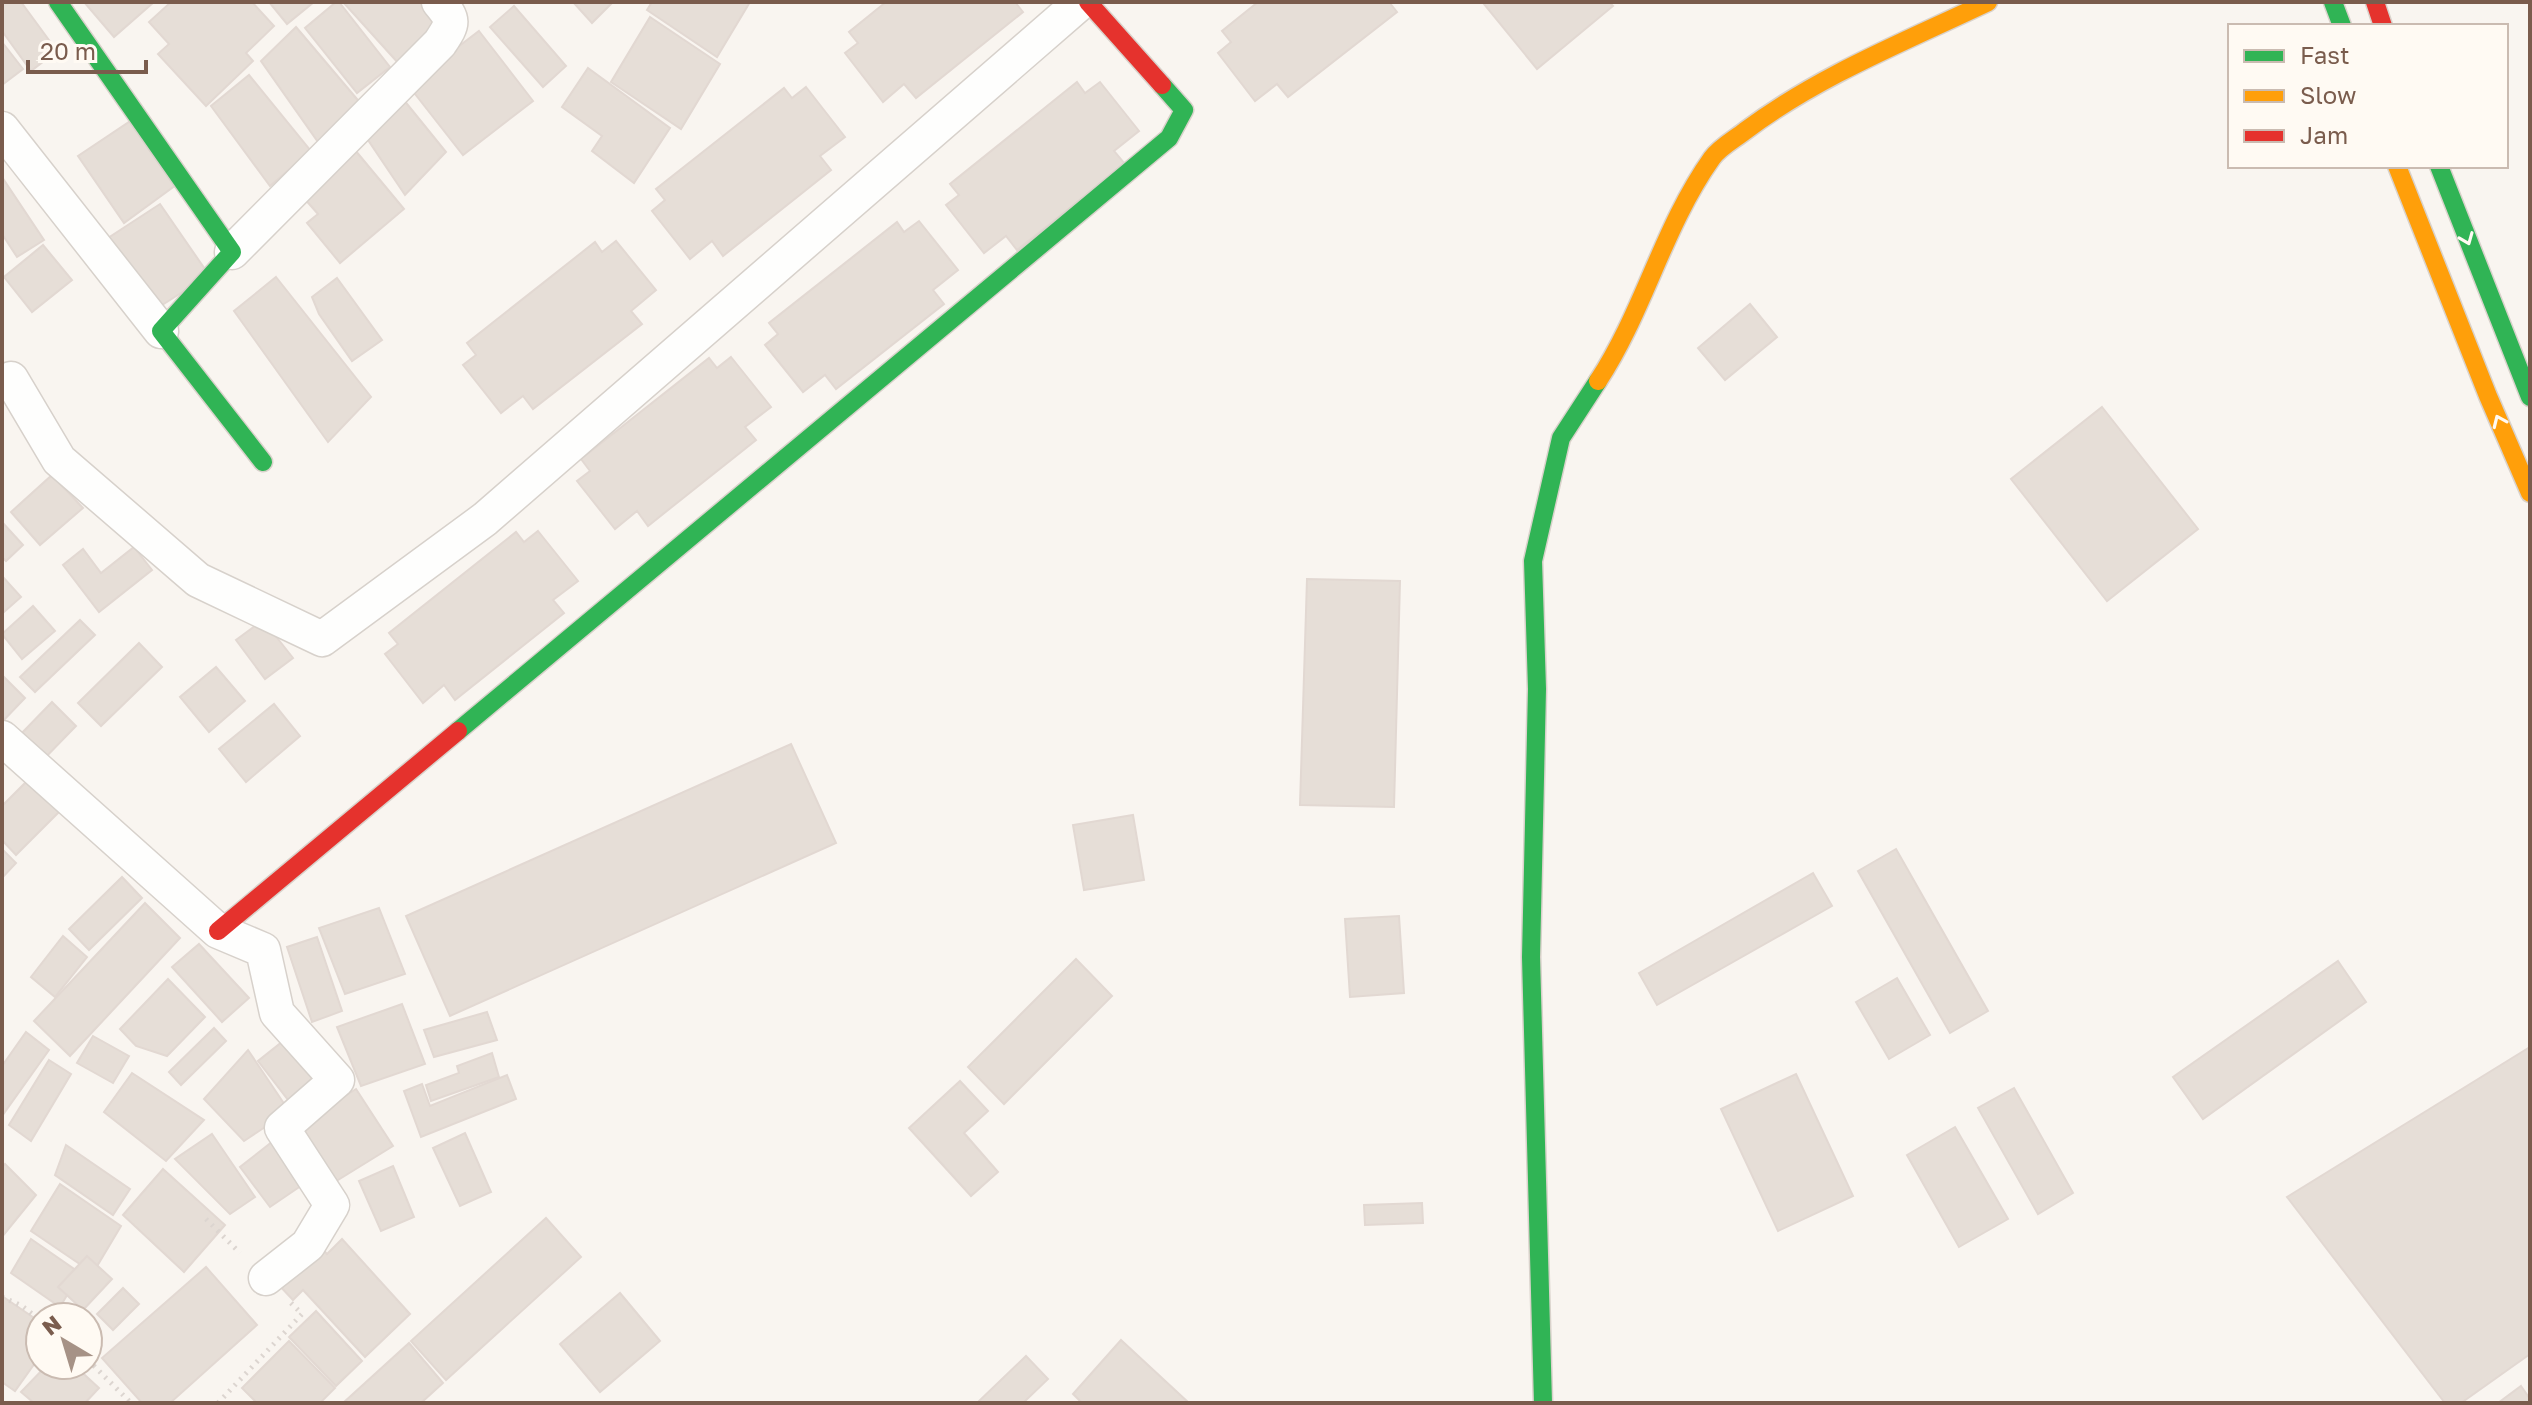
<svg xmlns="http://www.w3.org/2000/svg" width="2532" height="1405" viewBox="0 0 2532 1405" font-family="'Golos Text',sans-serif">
<rect width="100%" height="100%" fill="#f9f5f0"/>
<g fill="#e6ded7" stroke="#e2d8d2" stroke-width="2">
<polygon points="2,2 21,2 57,51 31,71 2,31"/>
<polygon points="84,2 154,2 114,37"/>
<polygon points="171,2 252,2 274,26 246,53 253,61 206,106 158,54 169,44 149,22"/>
<polygon points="269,2 314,2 287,24"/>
<polygon points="336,2 339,2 390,67 357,93 305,28"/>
<polygon points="343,2 425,2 446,26 400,65"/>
<polygon points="573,2 613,2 592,23"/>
<polygon points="652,2 750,2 717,57 647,10"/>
<polygon points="886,2 1015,2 1023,12 916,98 904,84 883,102 845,53 858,43 849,32"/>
<polygon points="1258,2 1389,2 1397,12 1288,97 1277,84 1255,101 1218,53 1231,42 1222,31"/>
<polygon points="1486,2 1609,2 1613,6 1537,69 1484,4"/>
<polygon points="514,6 566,66 543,87 490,27"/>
<polygon points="650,17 720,64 681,129 611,82"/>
<polygon points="296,27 362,105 318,142 261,61"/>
<polygon points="479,31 533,101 463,155 408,85"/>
<polygon points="2,42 23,69 2,85"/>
<polygon points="588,68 670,128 634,183 592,151 602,136 562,107"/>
<polygon points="249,75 311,151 270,186 211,106"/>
<polygon points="1077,82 1085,93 1100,82 1139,131 1114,151 1125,164 1017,250 1006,236 984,253 946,205 959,195 950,184"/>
<polygon points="806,87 845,137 820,156 831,170 723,256 712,241 690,259 652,211 665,200 656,189 784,88 792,98"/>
<polygon points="403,99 446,152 405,195 368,140"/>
<polygon points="132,120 176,185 124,223 78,156"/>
<polygon points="350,144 404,209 340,263 307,223 318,214 296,189"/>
<polygon points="2,177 44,240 17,257 2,234"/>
<polygon points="160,204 209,275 156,309 108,238"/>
<polygon points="919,221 958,270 933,290 944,304 836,389 825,375 803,392 765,345 778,334 769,323 897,222 904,232"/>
<polygon points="616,241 656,290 631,311 642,324 533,409 523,396 501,413 463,365 476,355 467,343 595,242 602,252"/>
<polygon points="43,245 72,280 32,312 4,277"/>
<polygon points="276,277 371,397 328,442 234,311"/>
<polygon points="337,278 382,340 352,361 319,314 312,297"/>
<polygon points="1750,304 1777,337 1725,380 1698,348"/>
<polygon points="731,357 771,407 745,427 756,440 648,526 637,511 615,529 577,481 590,471 581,459 709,358 717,368"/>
<polygon points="2102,407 2198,529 2107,601 2011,479"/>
<polygon points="52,475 83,508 40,545 11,512"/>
<polygon points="2,522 23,545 6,561 2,557"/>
<polygon points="538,531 578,581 553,600 564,613 455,700 444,685 423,703 385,654 398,644 389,633 516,532 524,542"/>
<polygon points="134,547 152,570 99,612 63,565 83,549 101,573"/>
<polygon points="2,576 21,597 4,612 2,609"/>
<polygon points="1307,579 1400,581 1394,807 1300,805"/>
<polygon points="33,606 55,631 22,659 2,634"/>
<polygon points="80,620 95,635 35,692 20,677"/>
<polygon points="263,620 293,658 265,679 236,640"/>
<polygon points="139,643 162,667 101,726 78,703"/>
<polygon points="216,667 245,701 209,732 180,697"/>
<polygon points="2,675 25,698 2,722"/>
<polygon points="52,702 76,726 40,763 16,739"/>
<polygon points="274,704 300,736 246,782 219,749"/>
<polygon points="791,744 836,843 450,1016 406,916"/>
<polygon points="35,773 66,805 16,855 2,840 2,806"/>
<polygon points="1133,815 1144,880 1084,890 1073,825"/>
<polygon points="2,849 16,863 2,878"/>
<polygon points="1896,849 1988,1011 1950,1033 1858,871"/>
<polygon points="1813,873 1832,906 1657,1005 1639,973"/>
<polygon points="122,877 142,898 89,950 69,929"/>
<polygon points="145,903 180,938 70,1056 34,1021"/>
<polygon points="379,908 405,974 345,994 319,928"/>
<polygon points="1399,916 1404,993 1350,997 1345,919"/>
<polygon points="63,936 87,957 55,997 31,977"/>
<polygon points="317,937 342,1011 312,1022 287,947"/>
<polygon points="199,944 249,998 222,1022 172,967"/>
<polygon points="1076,959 1112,996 1004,1104 968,1067"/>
<polygon points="2338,961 2366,1002 2203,1119 2173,1077"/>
<polygon points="1897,978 1930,1035 1889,1059 1856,1002"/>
<polygon points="168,979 205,1017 167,1056 136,1046 120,1029"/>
<polygon points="402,1004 425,1064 361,1086 337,1027"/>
<polygon points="487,1012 497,1040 434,1057 424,1030"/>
<polygon points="214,1028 226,1041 181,1085 169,1072"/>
<polygon points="26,1032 49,1050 2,1116 2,1066"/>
<polygon points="292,1034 326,1078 292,1105 258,1061"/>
<polygon points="93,1036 129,1056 113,1083 77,1063"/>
<polygon points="2530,1047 2530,1354 2461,1403 2445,1403 2287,1197"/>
<polygon points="248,1050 289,1111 244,1141 204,1099"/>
<polygon points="492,1053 499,1077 431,1101 426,1085 459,1073 457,1066"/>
<polygon points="49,1060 71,1074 31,1141 9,1125"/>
<polygon points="132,1073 204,1120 166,1161 104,1112"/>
<polygon points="1796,1074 1853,1196 1778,1231 1721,1109"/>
<polygon points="507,1075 516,1099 421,1137 404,1091 422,1084 430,1106"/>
<polygon points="960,1081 988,1111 964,1133 998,1172 971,1196 909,1128"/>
<polygon points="2014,1088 2073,1193 2038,1214 1978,1108"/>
<polygon points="356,1089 393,1146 330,1185 294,1128"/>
<polygon points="1955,1127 2008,1219 1959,1247 1907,1155"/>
<polygon points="465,1133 491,1192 460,1206 433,1148"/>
<polygon points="212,1134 255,1197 230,1214 175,1159"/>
<polygon points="277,1138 308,1181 270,1207 240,1167"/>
<polygon points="66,1145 130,1189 113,1215 55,1175"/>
<polygon points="5,1164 36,1195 2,1237 2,1167"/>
<polygon points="393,1166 414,1217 381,1231 359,1181"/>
<polygon points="163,1169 225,1225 184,1272 123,1215"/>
<polygon points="60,1184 121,1226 93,1273 31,1231"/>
<polygon points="1422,1203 1423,1223 1365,1225 1364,1205"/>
<polygon points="546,1218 581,1257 446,1380 411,1341"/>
<polygon points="31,1239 80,1273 60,1307 11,1273"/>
<polygon points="342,1239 410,1314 365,1357 303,1290 293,1300 277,1283 319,1244 327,1254"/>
<polygon points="87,1256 112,1279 83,1310 58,1287"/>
<polygon points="206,1267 257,1325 170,1403 142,1403 102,1358"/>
<polygon points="123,1288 139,1304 113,1330 97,1314"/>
<polygon points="620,1293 660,1341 600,1392 560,1344"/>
<polygon points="2,1296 40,1322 40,1356 15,1391 2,1382"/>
<polygon points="316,1311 362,1361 336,1386 289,1337"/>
<polygon points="1121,1340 1189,1403 1082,1403 1073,1394"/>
<polygon points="289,1341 335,1388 320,1403 257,1403 242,1388"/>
<polygon points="409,1343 443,1383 421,1403 343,1403"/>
<polygon points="1026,1356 1048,1379 1023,1403 977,1403"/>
<polygon points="47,1365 74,1365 99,1388 85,1403 34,1403 21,1392"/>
<polygon points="2521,1386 2530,1399 2530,1403 2498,1403"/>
</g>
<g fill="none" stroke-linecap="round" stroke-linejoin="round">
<g stroke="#d7d1cb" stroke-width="37">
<g id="street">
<polyline points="2,129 161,331"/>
<path d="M 232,252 L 440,43 C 453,23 455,21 439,2"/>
<polyline points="11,379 59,460 198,580 322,639 485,519 1081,2"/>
<polyline points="2,738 218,931 263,950 277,1013 337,1080 282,1128 332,1205 308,1245 266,1278"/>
</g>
</g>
<g stroke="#d9d2cb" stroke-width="21">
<g id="fast">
<polyline points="58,2 232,252 161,331 263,462"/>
<polyline points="2333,2 2342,26"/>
<polyline points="2439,166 2530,397"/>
<polyline points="458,731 1169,138 1184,110 1162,85"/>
<polyline points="1543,1403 1531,957 1537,689 1533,561 1561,438 1598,381"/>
</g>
</g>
<g stroke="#d9d2cb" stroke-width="21">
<g id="slow">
<polyline points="2397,166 2488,396 2530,493"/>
<path d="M 1598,381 C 1644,311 1663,227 1712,158 C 1720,147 1735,139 1745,131 C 1818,76 1906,41 1988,2"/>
</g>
</g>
<g stroke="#d9d2cb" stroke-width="21">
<g id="jam">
<polyline points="1088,2 1162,85"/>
<polyline points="2375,2 2383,26"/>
<polyline points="218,931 458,731"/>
</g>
</g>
<g stroke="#dcd5d0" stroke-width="5" stroke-dasharray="2 6" stroke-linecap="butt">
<polyline points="206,1219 240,1253"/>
<polyline points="2,1297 22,1306 40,1320"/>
<polyline points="88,1360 131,1403"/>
<polyline points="218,1403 302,1314 290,1302"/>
</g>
<use href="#street" stroke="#fefefd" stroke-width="34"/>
<use href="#fast" stroke="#30b455" stroke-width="18"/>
<use href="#slow" stroke="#ff9f0a" stroke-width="18"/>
<use href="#jam" stroke="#e5322d" stroke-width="18"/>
</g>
<defs><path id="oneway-chevron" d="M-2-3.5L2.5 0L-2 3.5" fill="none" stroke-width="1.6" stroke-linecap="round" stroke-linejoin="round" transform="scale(2)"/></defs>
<g stroke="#fffaf3">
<use href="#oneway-chevron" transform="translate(2467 239) rotate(68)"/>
<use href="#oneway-chevron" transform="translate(2499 421) rotate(-114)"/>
</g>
<rect width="2532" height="1405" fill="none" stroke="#7a5c4d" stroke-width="8"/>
<rect x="2228" y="24" width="280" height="144" fill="#fffaf3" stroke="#cabbb1" stroke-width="2"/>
<rect x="2244" y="50" width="40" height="12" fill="#30b455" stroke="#cabbb1" stroke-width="2"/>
<text x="2300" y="64" font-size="24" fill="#7a5c4d">Fast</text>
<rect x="2244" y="90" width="40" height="12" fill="#ff9f0a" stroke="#cabbb1" stroke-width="2"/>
<text x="2300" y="104" font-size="24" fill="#7a5c4d">Slow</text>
<rect x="2244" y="130" width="40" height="12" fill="#e5322d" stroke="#cabbb1" stroke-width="2"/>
<text x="2300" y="144" font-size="24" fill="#7a5c4d">Jam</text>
<g transform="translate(64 1341) rotate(322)"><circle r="38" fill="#fffaf3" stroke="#cabbb1" stroke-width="2"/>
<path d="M0-6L14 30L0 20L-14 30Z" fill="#a69286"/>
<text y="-12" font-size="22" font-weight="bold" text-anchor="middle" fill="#7a5c4d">N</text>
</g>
<path d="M28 60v12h118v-12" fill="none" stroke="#7a5c4d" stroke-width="4"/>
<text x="40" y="60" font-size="24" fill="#7a5c4d" stroke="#fffaf3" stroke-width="6" paint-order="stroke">20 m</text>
</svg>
